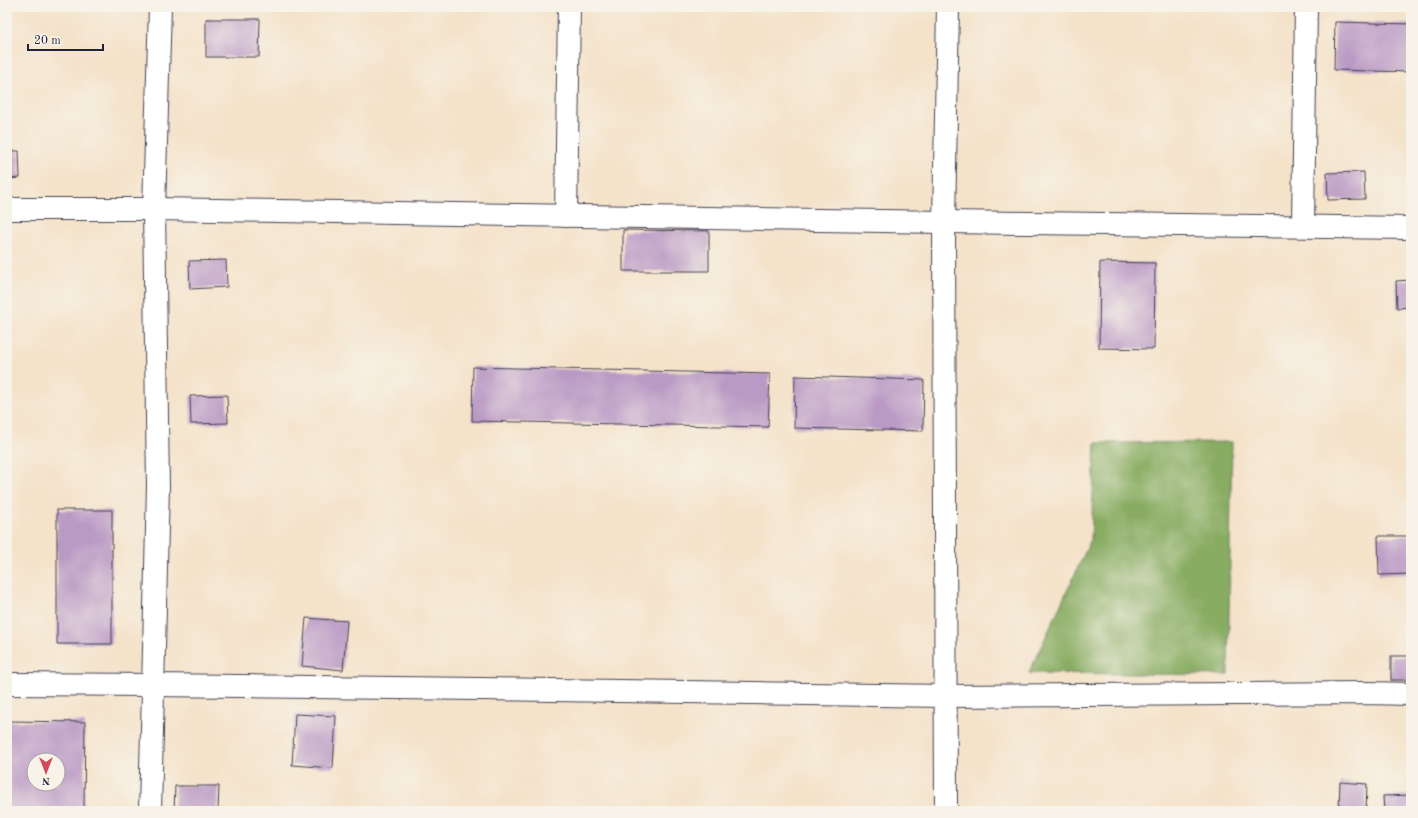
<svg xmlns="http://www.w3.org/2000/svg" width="1418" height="818" viewBox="0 0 1418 818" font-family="'Old Standard TT',serif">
<rect width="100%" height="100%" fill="#f7f3e8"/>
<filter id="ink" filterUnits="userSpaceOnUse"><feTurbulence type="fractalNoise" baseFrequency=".025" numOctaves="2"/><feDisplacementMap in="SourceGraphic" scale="8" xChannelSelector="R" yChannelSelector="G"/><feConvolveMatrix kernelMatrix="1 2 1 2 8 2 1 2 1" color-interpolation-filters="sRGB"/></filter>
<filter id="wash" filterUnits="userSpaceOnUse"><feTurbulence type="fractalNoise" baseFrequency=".012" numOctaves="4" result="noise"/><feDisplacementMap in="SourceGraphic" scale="16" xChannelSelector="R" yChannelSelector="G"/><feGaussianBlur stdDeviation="0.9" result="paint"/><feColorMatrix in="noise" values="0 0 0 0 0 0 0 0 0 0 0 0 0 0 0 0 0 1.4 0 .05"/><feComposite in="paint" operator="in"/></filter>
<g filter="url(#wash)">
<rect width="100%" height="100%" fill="#f4e2c9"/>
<polygon fill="#88ac62" stroke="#55674e" points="1232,442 1228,675 1029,673 1091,539 1095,443"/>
<g id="blocks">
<g fill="#ba9ac5" fill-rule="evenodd">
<polygon points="206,19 260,19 259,57 206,57"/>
<polygon points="1335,22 1411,24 1411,72 1334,70"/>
<polygon points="7,151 19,151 20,178 7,179"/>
<polygon points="1364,172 1365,199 1328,200 1327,173"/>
<polygon points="623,230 709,231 709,271 623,271"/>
<polygon points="226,260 227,287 190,289 189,261"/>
<polygon points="1100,262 1155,263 1154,349 1099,348"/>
<polygon points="1411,280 1411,307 1397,308 1396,281"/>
<polygon points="473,367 770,374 768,427 472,421"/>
<polygon points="795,376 924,380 923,431 794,428"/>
<polygon points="227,395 228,423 191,424 190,396"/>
<rect x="57" y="510" width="55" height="134"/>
<polygon points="1378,536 1411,536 1411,574 1379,575"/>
<polygon points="306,618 347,621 343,670 302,666"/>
<rect x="1391" y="656" width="20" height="24"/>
<polygon points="295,714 336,716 333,768 292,765"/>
<path d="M 7,721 L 85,722 L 84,811 L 7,811 ZM 34,760 L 58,760 L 58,784 L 34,784 Z"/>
<polygon points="1340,782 1367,784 1366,811 1339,811"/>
<polygon points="175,786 219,786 218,811 174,811"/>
<polygon points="1411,795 1411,811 1384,811 1383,796"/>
</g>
</g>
</g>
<g filter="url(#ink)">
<use href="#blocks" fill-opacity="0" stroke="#423f50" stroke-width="1"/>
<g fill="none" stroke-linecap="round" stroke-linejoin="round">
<g stroke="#423f50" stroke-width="24">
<g id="street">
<polyline points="7,209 154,209 944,222 1411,228"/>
<polyline points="566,216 569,7"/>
<polyline points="1303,225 1306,7"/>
<polyline points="7,684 153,685 480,689 946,696 1367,693 1411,694"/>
<polyline points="150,811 158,486 154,209 160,7"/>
<polyline points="946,811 944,222 948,7"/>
</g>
</g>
<use href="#street" stroke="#fff" stroke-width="22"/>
</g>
</g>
<rect width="1418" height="818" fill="none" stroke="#f7f3e8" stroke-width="24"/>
<g transform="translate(46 772) rotate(180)"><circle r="19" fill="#f7f3e8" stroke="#a29fa3"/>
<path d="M0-3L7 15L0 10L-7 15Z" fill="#d1495b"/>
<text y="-6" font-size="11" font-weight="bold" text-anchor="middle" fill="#22223b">N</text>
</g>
<path d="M28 44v6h75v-6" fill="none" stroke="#22223b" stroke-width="2"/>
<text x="34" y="44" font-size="12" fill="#22223b" stroke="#f7f3e8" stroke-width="3" paint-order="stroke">20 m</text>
</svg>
